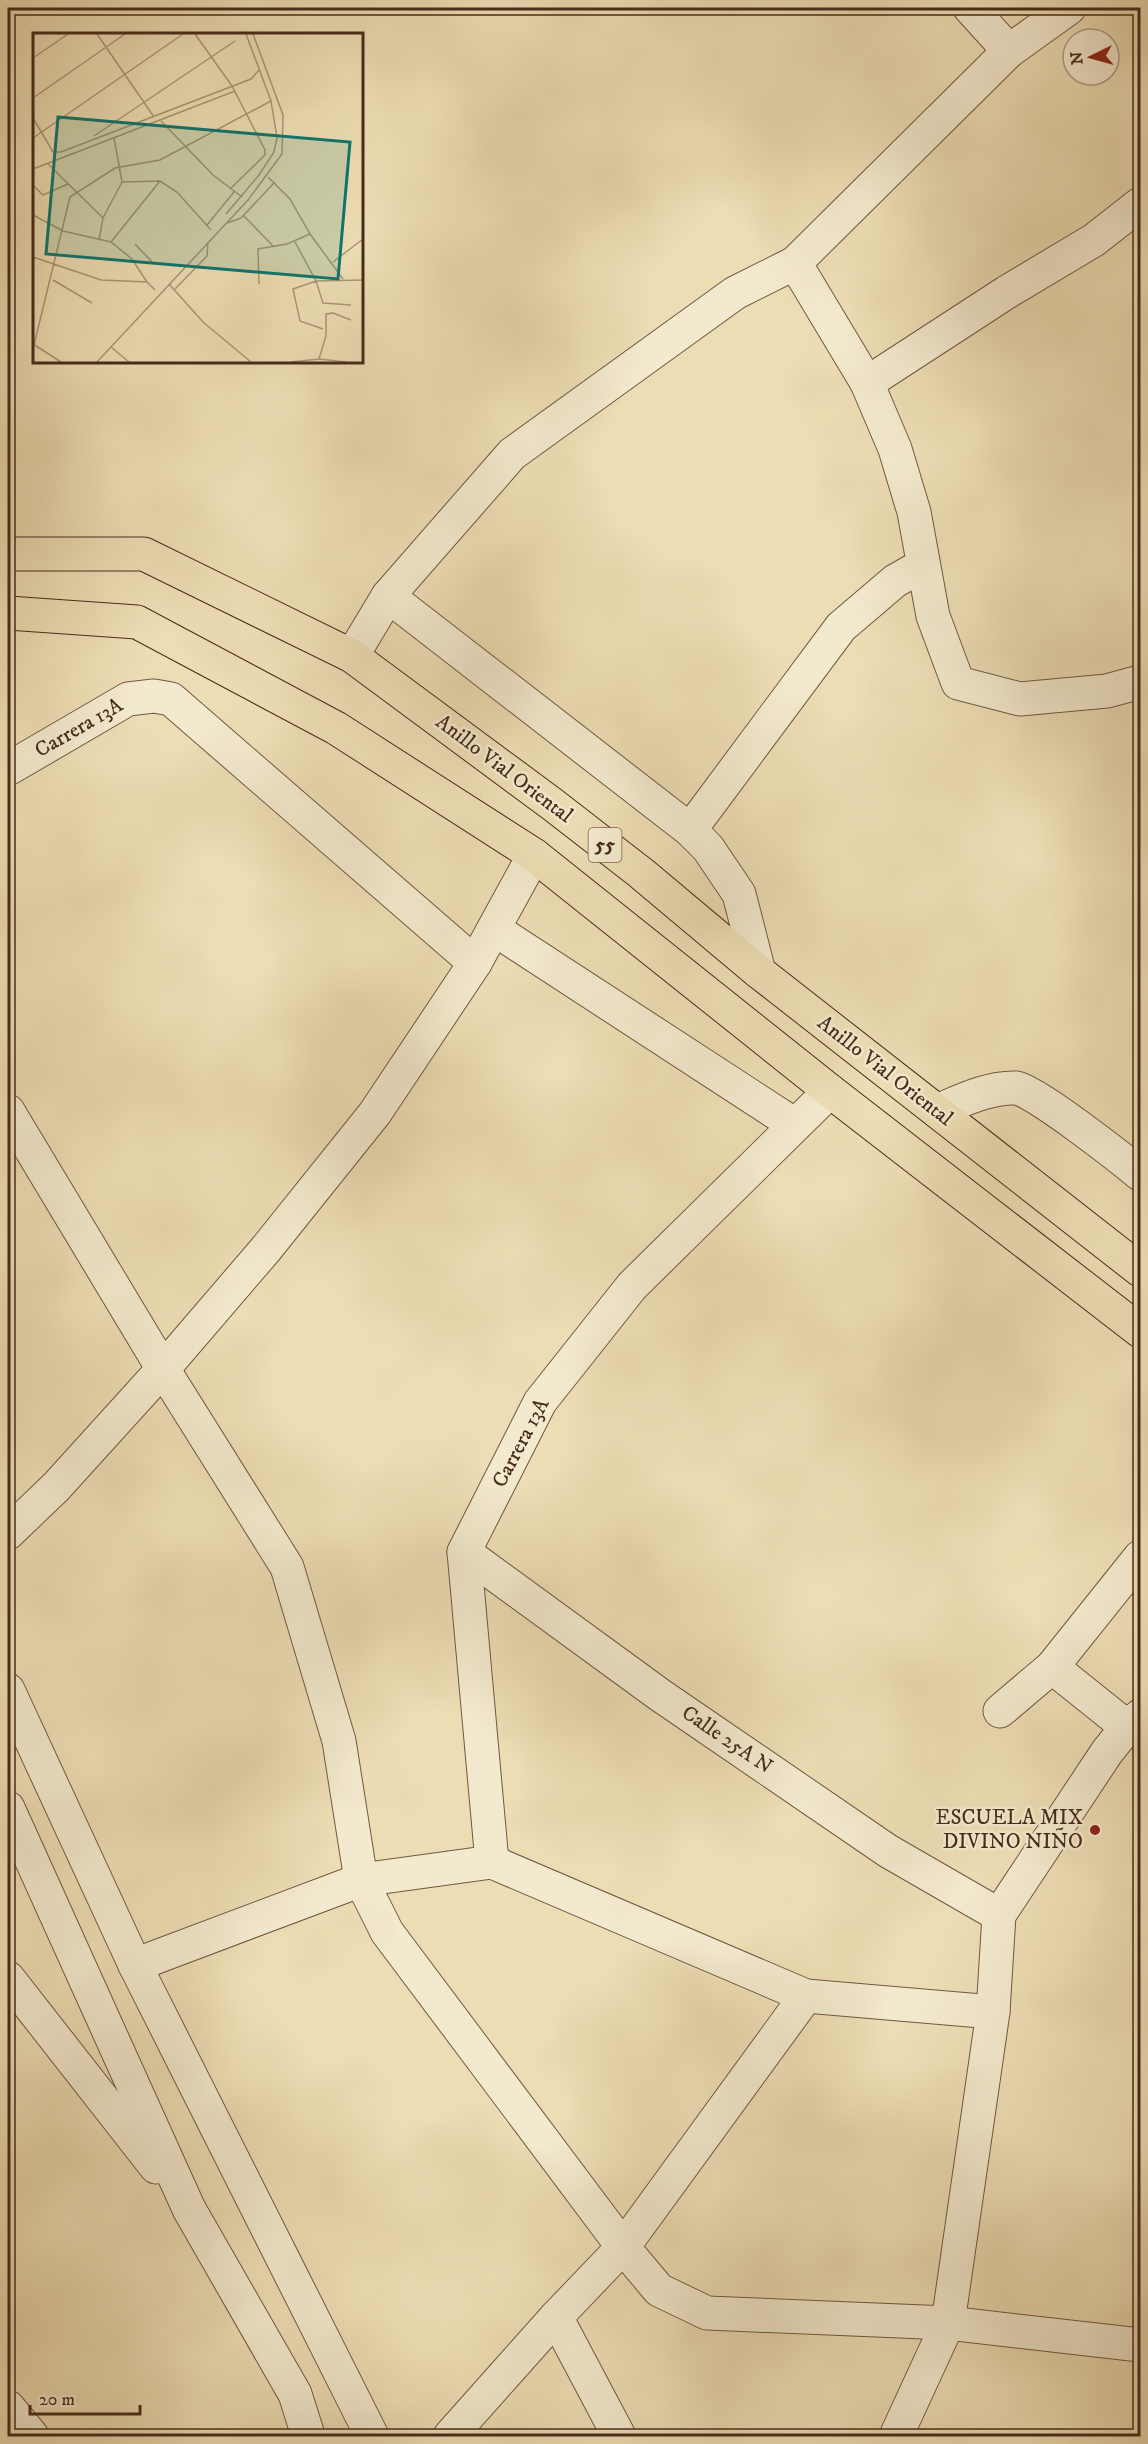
<svg xmlns="http://www.w3.org/2000/svg" width="1148" height="2444" viewBox="0 0 1148 2444" font-family="'IM FELL DW Pica',serif">
<rect width="100%" height="100%" fill="#edddb4"/>
<filter id="stains"><feTurbulence type="fractalNoise" baseFrequency=".00333" numOctaves="4"/><feColorMatrix values="0 0 0 0 .2 0 0 0 0 .09 0 0 0 0 .02 0 0 0 .5 -.17"/></filter>
<radialGradient id="worn" r=".72"><stop offset=".6" stop-color="#630" stop-opacity="0"/><stop offset="1" stop-color="#630" stop-opacity=".3"/></radialGradient>
<g fill="none" stroke-linecap="round" stroke-linejoin="round">
<g stroke="#705840" stroke-width="35">
<g id="minor">
<polyline points="970,8 1009,51"/>
<polyline points="795,263 867,383 895,449 914,512 933,616 958,683 1020,699 1107,691 1140,682"/>
<polyline points="867,383 1007,292 1094,240 1140,204"/>
<polyline points="388,596 690,830 708,848 739,894 759,972"/>
<polyline points="352,656 388,596 512,454 735,293 795,263 1009,51 1069,8"/>
<polyline points="8,769 128,699 154,696 171,699 475,963"/>
<polyline points="690,830 841,627 895,581 923,565"/>
<polyline points="494,929 795,1125"/>
<polyline points="8,1111 163,1369 287,1567 339,1741 361,1880 387,1932 623,2247 659,2290 707,2313 948,2323 1140,2345"/>
<path d="M 937,1111 C 961,1101 989,1087 1016,1088 C 1034,1090 1122,1159 1140,1174"/>
<polyline points="8,1533 56,1487 163,1369 266,1249 375,1113 475,963 534,855"/>
<polyline points="464,1552 660,1695 888,1851 999,1915"/>
<polyline points="1052,1667 1127,1727"/>
<polyline points="8,1690 135,1965 372,2436"/>
<polyline points="1000,1711 1052,1667 1140,1557"/>
<polyline points="8,1808 189,2209 295,2394 307,2432 306,2436"/>
<polyline points="492,1862 464,1552 540,1402 632,1286 830,1091"/>
<polyline points="135,1965 361,1880 492,1862 806,1996 993,2012"/>
<polyline points="8,1978 156,2167"/>
<polyline points="556,2317 619,2436"/>
<polyline points="8,2407 32,2436"/>
<polyline points="450,2436 556,2317 623,2247 806,1996"/>
<polyline points="896,2436 948,2323 993,2012 999,1915 1107,1752 1127,1727 1140,1716"/>
</g>
</g>
<g stroke="#472b1a" stroke-width="35">
<g id="highway">
<polyline points="8,554 144,554 352,656 552,804 641,873 759,972 1140,1270"/>
<polyline points="8,613 137,622 336,728 534,855 830,1091 1140,1331"/>
</g>
</g>
<use href="#minor" stroke="#f3e9ce" stroke-width="33"/>
<use href="#highway" stroke="#edddb4" stroke-width="33"/>
</g>
<circle fill="#8f2418" stroke="#f3e9ce" stroke-width="2" cx="1095" cy="1830" r="6"/>
<g text-anchor="middle" dominant-baseline="central" stroke-width="5" stroke-linejoin="round" paint-order="stroke">
<rect fill="#f3e9ce" stroke="#7b6450" stroke-width="1.5" x="588.5" y="828" width="33" height="34" rx="4.5"/>
<g font-size="20" font-weight="bold" fill="#472b1a">
<text x="605" y="845">55</text>
</g>
<g font-size="21" fill="#472b1a" stroke="#f3e9ce">
<text transform="translate(79 728) rotate(-30)">Carrera 13A</text>
<text transform="translate(504 769) rotate(37)">Anillo Vial Oriental</text>
<text transform="translate(885 1071) rotate(38)">Anillo Vial Oriental</text>
<text transform="translate(521 1443) rotate(-62)">Carrera 13A</text>
<text transform="translate(727 1740) rotate(34)">Calle 25A N</text>
</g>
<g font-size="21" fill="#472b1a" stroke="#f3e9ce" text-anchor="end">
<text x="1083" y="1818">ESCUELA MIX<tspan x="1083" dy="24">DIVINO NIÑO</tspan></text>
</g>
</g>
<g transform="translate(33 33)">
<rect width="330" height="330" fill="#edddb4"/>
<path fill="none" stroke="#ab9676" stroke-width="1.5" d="M 64,1 L 121,84M 162,1 L 199,53 L 232,117 L 232,122 L 197,156M 0,25 L 35,1M 0,65 L 92,1M 0,85 L 20,119 L 28,119 L 218,46 L 226,37M 128,88 L 180,142 L 209,164M 61,103 L 202,8M 0,105 L 150,1M 15,131 L 70,185M 0,136 L 202,58M 235,144 L 257,166 L 277,201 L 310,246M 89,149 L 127,148 L 144,159 L 178,197M 0,152 L 10,162 L 35,151M 193,181 L 226,142 L 241,119 L 244,105 L 238,68 L 213,1M 0,182 L 30,198 L 78,209 L 99,226 L 114,249M 211,183 L 240,213M 194,190 L 208,185 L 242,149M 174,192 L 201,159M 66,207 L 70,185 L 89,149 L 81,105M 78,209 L 127,148M 262,209 L 283,248 L 290,270 L 318,272M 102,211 L 121,231M 0,224 L 68,247 L 114,249 L 122,257M 300,229 L 330,206M 20,247 L 59,270M 136,251 L 170,289 L 218,329M 226,251 L 225,216 L 254,211 L 277,201M 142,256 L 174,223 L 175,209M 290,296 L 267,288 L 260,256 L 283,248 L 330,247M 0,311 L 28,329M 1,312 L 37,164 L 82,135 L 127,127 L 238,68M 78,314 L 96,329M 286,326 L 293,303 L 293,281 L 300,280 L 318,287M 64,329 L 215,167 L 249,121 L 250,82 L 220,1M 258,329 L 286,326 L 313,329"/>
<path fill="#0f766e" fill-opacity="0.15" stroke="#0f766e" stroke-width="3" d="M 25,84 L 317,109 L 305,246 L 13,221 Z"/>
<rect width="330" height="330" fill="none" stroke="#472b1a" stroke-width="3"/>
</g>
<rect width="1148" height="2444" fill="none" stroke="#edddb4" stroke-width="30"/>
<rect x="9" y="9" width="1130" height="2426" fill="none" stroke="#472b1a" stroke-width="3"/>
<rect x="15" y="15" width="1118" height="2414" fill="none" stroke="#472b1a" stroke-width="1.5"/>
<g transform="translate(1091 57) rotate(265)"><circle r="28" fill="#f3e9ce" stroke="#ae9d86" stroke-width="1.5"/>
<path d="M0-4.5L10 22L0 15L-10 22Z" fill="#8f2418"/>
<text y="-9" font-size="16" font-weight="bold" text-anchor="middle" fill="#472b1a">N</text>
</g>
<path d="M30 2405v9h110v-9" fill="none" stroke="#472b1a" stroke-width="3"/>
<text x="39" y="2405" font-size="18" fill="#472b1a" stroke="#f3e9ce" stroke-width="4.5" paint-order="stroke">20 m</text>
<rect width="100%" height="100%" filter="url(#stains)"/>
<rect width="100%" height="100%" fill="url(#worn)"/>
</svg>
